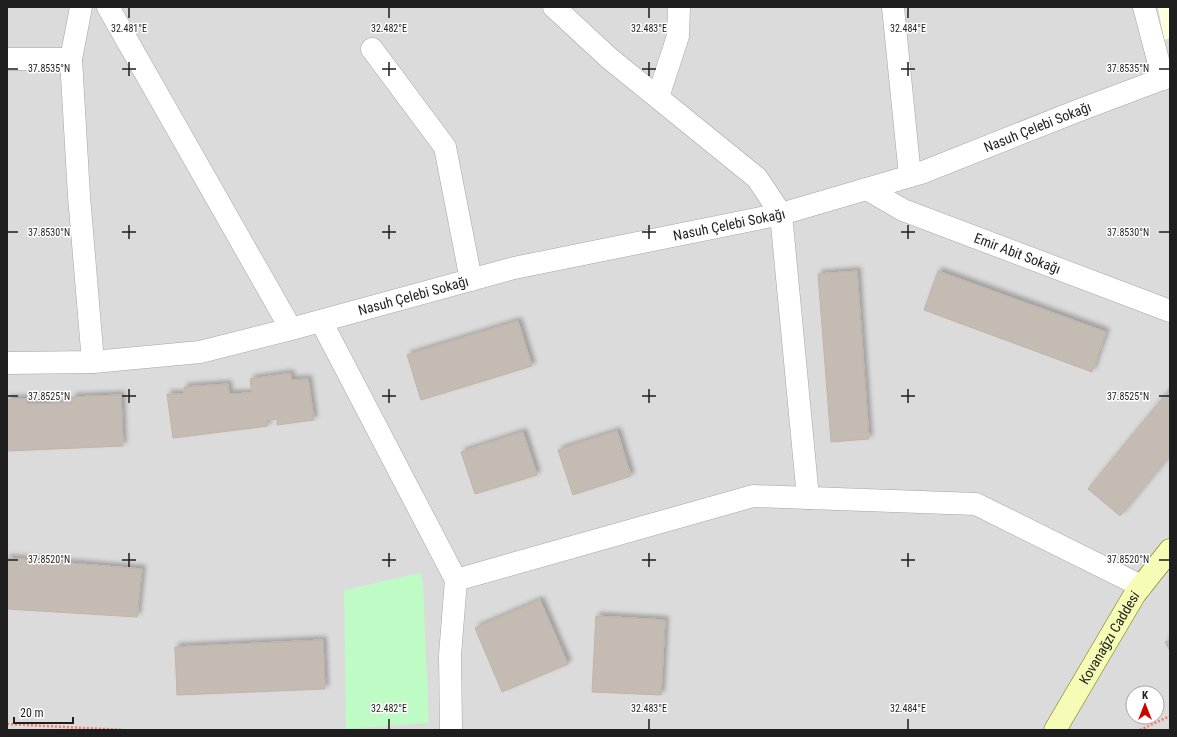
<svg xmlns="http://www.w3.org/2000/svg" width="1177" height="737" viewBox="0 0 1177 737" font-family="'Roboto Condensed',sans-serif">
<defs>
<filter id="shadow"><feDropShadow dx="3.5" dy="-3.5" stdDeviation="2" flood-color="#0004"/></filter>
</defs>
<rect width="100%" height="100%" fill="#efece4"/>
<path fill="#dcdbdb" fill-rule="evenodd" d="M 7,7 L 1170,7 L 1170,730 L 7,730 ZM 1133,693 L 1157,693 L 1157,717 L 1133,717 Z"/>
<polygon fill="#feffdd" points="1158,7 1170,7 1170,38 1164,40"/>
<polygon fill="#bffbc5" points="421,573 423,586 429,723 346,729 344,590"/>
<g fill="#c4bbb3" stroke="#c2b3a6" filter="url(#shadow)">
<polygon points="857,271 869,439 831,442 818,274"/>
<polygon points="938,271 1106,332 1092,372 924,310"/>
<polygon points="518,321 532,366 421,400 407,355"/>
<polygon points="285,374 291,374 291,380 308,379 314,420 277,425 277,419 267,420 268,426 173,438 167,394 184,394 184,387 228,384 229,394 252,393 250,379"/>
<polygon points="1170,389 1170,455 1120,516 1088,489"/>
<polygon points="121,395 123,446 7,451 7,399 27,399 27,404 72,403 72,397"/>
<polygon points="617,431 631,476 573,495 558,450"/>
<polygon points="523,432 537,475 475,494 461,452"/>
<polygon points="7,558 142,569 137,617 7,609"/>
<polygon points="540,600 568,664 502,692 475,628"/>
<polygon points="596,616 665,620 661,695 592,692"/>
<polygon points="323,640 325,689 177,695 175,647"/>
<polygon points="1170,640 1170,651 1165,642"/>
</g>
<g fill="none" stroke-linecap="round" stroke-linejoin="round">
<g stroke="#a5a5a5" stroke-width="23">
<g id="street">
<polyline points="81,7 71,59 79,196 93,362"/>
<polyline points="108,7 291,329"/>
<polyline points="554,7 609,58 757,178 781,214 808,498"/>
<polyline points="893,7 910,176"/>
<polyline points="1144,7 1163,79"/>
<polyline points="372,49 445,147 471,280"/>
<polyline points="7,59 71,59"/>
<polyline points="658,97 678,36 679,7"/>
<path id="s1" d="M 867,189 L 903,210 L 1170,311"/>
<polyline points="321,321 456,580 450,655 451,730"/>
<path id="s2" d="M 7,363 L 93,362 L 200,352 L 291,329 L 514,268 L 781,214 L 921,173 L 1077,111 L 1170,76"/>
<polyline points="456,580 753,496 976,504 1141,586"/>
</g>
</g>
<g stroke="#697902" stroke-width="23">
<g id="secondary">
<path id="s3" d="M 1055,730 L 1135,594 L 1170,550"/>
</g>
</g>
<g stroke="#fe7966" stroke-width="2.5" stroke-dasharray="2 2" stroke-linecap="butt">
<polyline points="7,724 124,730"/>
<polyline points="1140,730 1170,716"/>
</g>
<use href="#street" stroke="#fff" stroke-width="22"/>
<use href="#secondary" stroke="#f6fbb6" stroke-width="22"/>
</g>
<path fill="none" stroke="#1e1e1e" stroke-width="1.5" d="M 129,8 L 129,18M 389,8 L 389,18M 649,8 L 649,18M 908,8 L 908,18M 129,62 L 129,76M 389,62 L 389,76M 649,62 L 649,76M 908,62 L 908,76M 8,69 L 18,69M 122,69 L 136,69M 382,69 L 396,69M 642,69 L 656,69M 901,69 L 915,69M 1159,69 L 1169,69M 129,225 L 129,239M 389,225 L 389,239M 649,225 L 649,239M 908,225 L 908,239M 8,232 L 18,232M 122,232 L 136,232M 382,232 L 396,232M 642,232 L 656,232M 901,232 L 915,232M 1159,232 L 1169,232M 129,389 L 129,403M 389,389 L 389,403M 649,389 L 649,403M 908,389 L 908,403M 8,396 L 18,396M 122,396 L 136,396M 382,396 L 396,396M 642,396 L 656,396M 901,396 L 915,396M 1159,396 L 1169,396M 129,553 L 129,567M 389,553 L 389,567M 649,553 L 649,567M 908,553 L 908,567M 8,560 L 18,560M 122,560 L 136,560M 382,560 L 396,560M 642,560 L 656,560M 901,560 L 915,560M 1159,560 L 1169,560M 389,719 L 389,729M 649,719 L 649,729M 908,719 L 908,729"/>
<g text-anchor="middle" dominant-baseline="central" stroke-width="3" stroke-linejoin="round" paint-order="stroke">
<g font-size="14" fill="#1e1e1e" stroke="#fff">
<text stroke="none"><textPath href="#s2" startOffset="1062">Nasuh Çelebi Sokağı</textPath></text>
<text stroke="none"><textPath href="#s2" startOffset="738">Nasuh Çelebi Sokağı</textPath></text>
<text stroke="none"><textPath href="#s1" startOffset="164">Emir Abit Sokağı</textPath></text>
<text stroke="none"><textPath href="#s2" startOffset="414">Nasuh Çelebi Sokağı</textPath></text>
<text stroke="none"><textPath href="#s3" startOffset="107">Kovanağzı Caddesi</textPath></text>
</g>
</g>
<g font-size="10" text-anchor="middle" fill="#1e1e1e" stroke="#fff" stroke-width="3" stroke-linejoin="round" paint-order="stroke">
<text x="129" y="32">32.481°E</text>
<text x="389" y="32">32.482°E</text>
<text x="649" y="32">32.483°E</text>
<text x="908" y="32">32.484°E</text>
<text x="49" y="72">37.8535°N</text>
<text x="1128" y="72">37.8535°N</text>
<text x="49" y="236">37.8530°N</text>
<text x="1128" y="236">37.8530°N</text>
<text x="49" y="400">37.8525°N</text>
<text x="1128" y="400">37.8525°N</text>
<text x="49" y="563">37.8520°N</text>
<text x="1128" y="563">37.8520°N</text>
<text x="389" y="712">32.482°E</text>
<text x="649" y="712">32.483°E</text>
<text x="908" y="712">32.484°E</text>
</g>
<rect width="1177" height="737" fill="none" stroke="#1e1e1e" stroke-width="16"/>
<g transform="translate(1145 705)"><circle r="19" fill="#ffffff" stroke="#a5a5a5"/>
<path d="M0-3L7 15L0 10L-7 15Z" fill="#cc0400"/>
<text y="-6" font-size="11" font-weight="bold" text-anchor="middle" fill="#1e1e1e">K</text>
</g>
<path d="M14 717v6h59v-6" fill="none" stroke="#1e1e1e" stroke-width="2"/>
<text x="20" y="717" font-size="12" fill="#1e1e1e" stroke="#ffffff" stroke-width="3" paint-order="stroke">20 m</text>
</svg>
